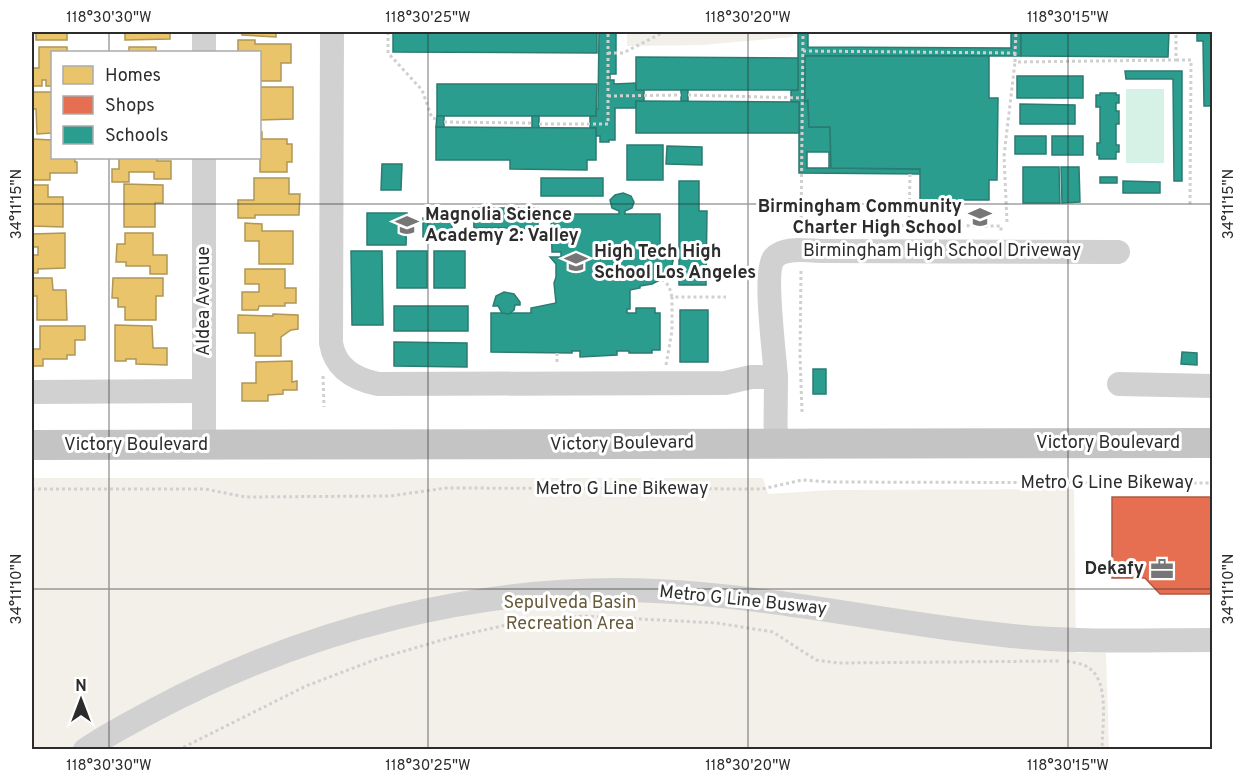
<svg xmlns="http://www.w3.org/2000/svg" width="1244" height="781" viewBox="0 0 1244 781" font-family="Overpass,sans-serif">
<rect width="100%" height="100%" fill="#fff"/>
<g fill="#f3f0ea">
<polygon points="627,32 793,32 793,37 702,45 627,46"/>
<polygon points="32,478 763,478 768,494 832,490 1074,489 1076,653 1106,653 1109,749 32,749"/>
</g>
<rect fill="#d6f1e5" x="1126" y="89" width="38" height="74"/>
<g fill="#e9c46a" stroke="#b09657" stroke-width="1.5">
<rect x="36" y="32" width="31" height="8"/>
<polygon points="125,32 170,32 170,39 125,40"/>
<polygon points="242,32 276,32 276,37 242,35"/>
<polygon points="238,40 255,40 255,44 291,44 291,63 281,63 281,81 260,81 260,52 238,52"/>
<polygon points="39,47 67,47 67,52 52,52 52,86 46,86 46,80 42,80 42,86 32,86 32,68 39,68"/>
<rect x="129" y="47" width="27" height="5"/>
<polygon points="260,87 293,87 293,119 260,120"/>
<polygon points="32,92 52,92 52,133 37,134 36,109 32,109"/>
<polygon points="260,132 262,132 262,139 287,139 287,144 292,144 292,162 287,162 287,172 260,172"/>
<polygon points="32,139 52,140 52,158 75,158 75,162 77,162 77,173 50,173 50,180 32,180"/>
<polygon points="119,158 157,158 157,161 171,161 171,179 154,179 154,172 129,172 129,182 112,182 112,169 119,169"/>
<polygon points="254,178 289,178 289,194 300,194 299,215 255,215 255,218 238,218 238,200 254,200"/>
<polygon points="124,184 163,185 163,203 155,203 155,227 124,227"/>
<polygon points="32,185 48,185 48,197 63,197 63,227 32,226"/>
<polygon points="245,223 262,224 262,231 293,231 293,264 259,264 259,241 245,241"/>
<polygon points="65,233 65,268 38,269 38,273 32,273 32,255 38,255 38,247 32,247 32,234"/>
<polygon points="125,233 153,233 153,255 167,255 167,274 150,274 150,266 126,266 126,262 116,262 117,244 125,244"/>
<polygon points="245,269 285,269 285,288 296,288 296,303 285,303 285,306 259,306 258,310 242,310 242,292 259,292 259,284 245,284"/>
<polygon points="32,278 52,278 53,290 66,290 67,320 37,320 37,296 32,296"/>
<polygon points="113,278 163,278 163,296 156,296 156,320 125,320 125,307 118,307 118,298 112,298"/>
<polygon points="273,314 298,315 298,329 291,330 281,337 281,356 255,356 255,333 238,333 238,315 273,316"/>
<polygon points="115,325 152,326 153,348 167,348 167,365 136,364 136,359 126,359 126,361 115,361"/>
<polygon points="40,326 85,326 85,340 75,340 75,355 67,355 67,359 43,359 43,366 32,366 32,349 40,349"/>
<polygon points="292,361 292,382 297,381 297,390 283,390 283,394 268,395 268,401 242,401 242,383 256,383 256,362"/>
</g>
<polygon fill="#e76f51" stroke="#af5b46" stroke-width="1.5" points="1112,497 1212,497 1212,594 1160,594 1145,578 1112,578"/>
<g fill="#2a9d8f" stroke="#2b7b71" stroke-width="1.5" fill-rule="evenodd">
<polygon points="393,32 597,32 597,53 393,52"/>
<polygon points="599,32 616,32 616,74 610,74 610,80 614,80 614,84 636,83 636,90 644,90 644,102 636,101 636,108 615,108 615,140 609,140 609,142 600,142 600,136 596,136 596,128 590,128 590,116 596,116 596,109 598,109"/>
<path d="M 798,32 L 808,32 L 808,47 L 1011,48 L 1011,32 L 1021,32 L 1021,56 L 805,56 L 805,102 L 808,100 L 809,127 L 830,127 L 831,168 L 920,169 L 921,174 L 799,173 L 799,102 L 791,102 L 791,90 L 798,90 ZM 807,152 L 829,152 L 829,168 L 807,168 Z"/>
<polygon points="1021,32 1169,32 1168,57 1021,56"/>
<polygon points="1197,32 1212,32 1212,106 1204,106 1203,41 1197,41"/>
<polygon points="805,56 989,56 989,98 998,98 997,180 989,180 989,200 920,200 920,169 831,168 830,127 809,127 808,100 805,102"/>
<polygon points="636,57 798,58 798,90 636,90"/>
<polygon points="1125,71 1182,71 1182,181 1174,181 1173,79 1126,79"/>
<rect x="1017" y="76" width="66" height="22"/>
<polygon points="437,84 597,84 596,116 437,116"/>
<rect x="681" y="90" width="7" height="11"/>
<polygon points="1100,93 1116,93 1116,95 1119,95 1119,103 1116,103 1116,111 1119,111 1119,124 1116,124 1116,145 1119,145 1119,152 1116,152 1116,159 1099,159 1099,155 1097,155 1097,143 1100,143 1100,107 1096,107 1096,95 1100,95"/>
<polygon points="636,101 799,102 799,133 636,133"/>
<polygon points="1020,104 1075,105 1075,124 1020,124"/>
<polygon points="437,116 444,116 444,127 436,127"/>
<rect x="532" y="116" width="7" height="12"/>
<polygon points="436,127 596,128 596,160 587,160 587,170 510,169 510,160 436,160"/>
<rect x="1015" y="136" width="31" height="18"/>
<rect x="1052" y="136" width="31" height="19"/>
<rect x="627" y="145" width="36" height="35"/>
<polygon points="667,146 702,147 702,165 666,164"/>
<polygon points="382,164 402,164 401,190 381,190"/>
<polygon points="1023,167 1059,167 1060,203 1023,203"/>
<polygon points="1061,167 1079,167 1080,202 1062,203"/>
<rect x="1100" y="177" width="17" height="6"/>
<rect x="541" y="178" width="62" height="18"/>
<polygon points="679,181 699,181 699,211 707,211 706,285 679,285"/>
<polygon points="1123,181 1160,182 1160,193 1123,193"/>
<polygon points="623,193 631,196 634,202 632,208 625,211 625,214 660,214 660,252 648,252 648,257 674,257 672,265 662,279 652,284 640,286 640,288 630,290 630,309 627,309 627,313 636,313 636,308 655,308 655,313 660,313 660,350 652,350 652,353 629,353 629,351 617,351 617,355 580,357 580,351 572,351 572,353 491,352 491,313 531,313 531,308 556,303 554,283 556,277 556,264 550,257 561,257 561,252 552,252 551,214 619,214 619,211 612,208 610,200 615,195"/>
<polygon points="473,208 538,208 538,228 518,229 513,229 513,228 474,228"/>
<polygon points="367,213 407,213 406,245 367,245"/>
<polygon points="423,218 452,218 452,238 423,237"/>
<polygon points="351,251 382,251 383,325 352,325"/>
<rect x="397" y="251" width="30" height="37"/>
<rect x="434" y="251" width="31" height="37"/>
<polygon points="504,292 514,294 520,302 520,305 515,305 514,310 509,314 502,313 498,306 493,306 496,296"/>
<rect x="394" y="306" width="74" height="25"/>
<rect x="680" y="310" width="28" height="52"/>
<polygon points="394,342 467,343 467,367 394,366"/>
<polygon points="1182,352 1197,353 1197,365 1181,364"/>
<rect x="813" y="369" width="13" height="25"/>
</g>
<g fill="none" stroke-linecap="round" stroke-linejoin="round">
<g stroke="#d0d0d0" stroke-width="3" stroke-dasharray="3 3" stroke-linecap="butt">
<polyline points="388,32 388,53 422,90 432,118 437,119"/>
<polyline points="803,51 1015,53 1016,32"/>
<polyline points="608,53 623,53 664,32"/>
<polyline points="1015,53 1015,62 1176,60 1176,32"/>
<polyline points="1176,60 1191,60 1190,204"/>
<polyline points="688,95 802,98"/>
<polyline points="608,96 681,95"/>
<polyline points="444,122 532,123"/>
<polyline points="539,124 608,124 608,32"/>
<polyline points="1007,222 1004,156 1015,62"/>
<polyline points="909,225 910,174"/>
<polyline points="812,229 817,225 1001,226 1001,232"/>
<polyline points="801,231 803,32"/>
<polyline points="801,271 800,356 802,412"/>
<polyline points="662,279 669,286 672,297"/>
<polyline points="557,353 557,365"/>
<polyline points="666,365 672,331 672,297 726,297"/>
<polyline points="323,376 324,407"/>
<polyline points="32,489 205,489 245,497 390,496 446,488 762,489 802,480 830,482 1212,483"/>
<path d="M 1067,661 C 1074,663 1083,663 1089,668 C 1110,682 1102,727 1102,750"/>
<polyline points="178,750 306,686 377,659 449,638 506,625 583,616 717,623 773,632 816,660 838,663 1060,661"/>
</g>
<g stroke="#d1d1d1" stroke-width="24">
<path d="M 332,32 L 331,343 C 335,368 354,379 378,384 L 725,383 L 751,377 L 776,377"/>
<polyline points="204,52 204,32"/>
<polyline points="1119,384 1212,386"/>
<polyline points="32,392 204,391"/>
<path d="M 776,443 C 775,421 776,399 776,378 C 775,357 763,271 774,258 C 784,246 809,251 823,251 L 1118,252"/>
<polyline points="204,444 204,158"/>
<path d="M 85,750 C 108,734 132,722 156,709 C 307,629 483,583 656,591 C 772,596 887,623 1003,635 C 1072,643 1143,640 1212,640"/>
</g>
<polyline stroke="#c4c4c4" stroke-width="30" points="32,445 1212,443"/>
</g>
<path fill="none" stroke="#2c2c2c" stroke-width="1.5" stroke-opacity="0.45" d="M 109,32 L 109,52M 428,32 L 428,750M 748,32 L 748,750M 1068,32 L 1068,750M 109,158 L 109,750M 32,204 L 1212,204M 32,589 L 1212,589"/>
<defs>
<g id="school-bare" transform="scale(1.8)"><path d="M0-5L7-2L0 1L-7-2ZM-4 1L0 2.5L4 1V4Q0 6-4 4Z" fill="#767676" stroke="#fff" stroke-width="2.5" paint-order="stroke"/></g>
<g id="office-bare" transform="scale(1.8)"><path d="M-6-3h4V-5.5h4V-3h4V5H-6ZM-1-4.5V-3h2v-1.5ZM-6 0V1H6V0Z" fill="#767676" stroke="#fff" stroke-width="2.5" paint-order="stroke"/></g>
</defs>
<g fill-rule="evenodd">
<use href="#school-bare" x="980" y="217"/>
<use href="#school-bare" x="407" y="225"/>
<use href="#school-bare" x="576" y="262"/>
<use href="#office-bare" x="1162" y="569"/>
</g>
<g text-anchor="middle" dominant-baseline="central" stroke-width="6" stroke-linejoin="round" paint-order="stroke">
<g font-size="18" font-weight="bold" fill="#2c2c2c" stroke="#fff" text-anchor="end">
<text x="962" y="207">Birmingham Community<tspan x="962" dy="21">Charter High School</tspan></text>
<text x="425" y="215" text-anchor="start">Magnolia Science<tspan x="425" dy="21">Academy 2: Valley</tspan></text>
<text x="594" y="252" text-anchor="start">High Tech High<tspan x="594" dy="21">School Los Angeles</tspan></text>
<text x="1144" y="569">Dekafy</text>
</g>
<g font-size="18" fill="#2c2c2c" stroke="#fff">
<text x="942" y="251">Birmingham High School Driveway</text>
<text transform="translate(204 301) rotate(-90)">Aldea Avenue</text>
<text x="1108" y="443">Victory Boulevard</text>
<text transform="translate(622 444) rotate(-1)">Victory Boulevard</text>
<text x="136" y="445">Victory Boulevard</text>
<text x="1107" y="483">Metro G Line Bikeway</text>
<text x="622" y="489">Metro G Line Bikeway</text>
<text transform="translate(743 601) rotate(6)">Metro G Line Busway</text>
</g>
<g font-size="18" fill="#685a3a" stroke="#fff">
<text x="570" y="603">Sepulveda Basin<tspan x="570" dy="21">Recreation Area</tspan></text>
</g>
</g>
<rect width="1244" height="781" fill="none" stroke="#ffffff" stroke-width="66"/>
<rect x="51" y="51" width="210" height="108" fill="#ffffff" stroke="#ababab" stroke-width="1.5"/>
<rect x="63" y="66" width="30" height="18" fill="#e9c46a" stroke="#ababab" stroke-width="1.5"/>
<text x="105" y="81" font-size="18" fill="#2c2c2c">Homes</text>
<rect x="63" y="96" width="30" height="18" fill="#e76f51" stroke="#ababab" stroke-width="1.5"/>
<text x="105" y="111" font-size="18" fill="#2c2c2c">Shops</text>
<rect x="63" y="126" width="30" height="18" fill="#2a9d8f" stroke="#ababab" stroke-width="1.5"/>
<text x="105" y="141" font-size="18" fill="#2c2c2c">Schools</text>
<g transform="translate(81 700)" stroke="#ffffff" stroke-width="4.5" paint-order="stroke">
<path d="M0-4.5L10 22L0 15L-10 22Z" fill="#2c2c2c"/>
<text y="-9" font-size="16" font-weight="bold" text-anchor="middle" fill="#2c2c2c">N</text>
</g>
<rect x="33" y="33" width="1178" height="715" fill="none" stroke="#2c2c2c" stroke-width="2"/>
<g font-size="15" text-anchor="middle" fill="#2c2c2c">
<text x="109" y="22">118°30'30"W</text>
<text x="428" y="22">118°30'25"W</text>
<text x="748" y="22">118°30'20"W</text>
<text x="1068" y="22">118°30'15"W</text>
<text transform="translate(16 204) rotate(-90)" y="5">34°11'15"N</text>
<text transform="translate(1228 204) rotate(-90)" y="5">34°11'15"N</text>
<text transform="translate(16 589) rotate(-90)" y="5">34°11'10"N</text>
<text transform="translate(1228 589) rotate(-90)" y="5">34°11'10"N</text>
<text x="109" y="770">118°30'30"W</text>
<text x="428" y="770">118°30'25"W</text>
<text x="748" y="770">118°30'20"W</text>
<text x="1068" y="770">118°30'15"W</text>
</g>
</svg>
